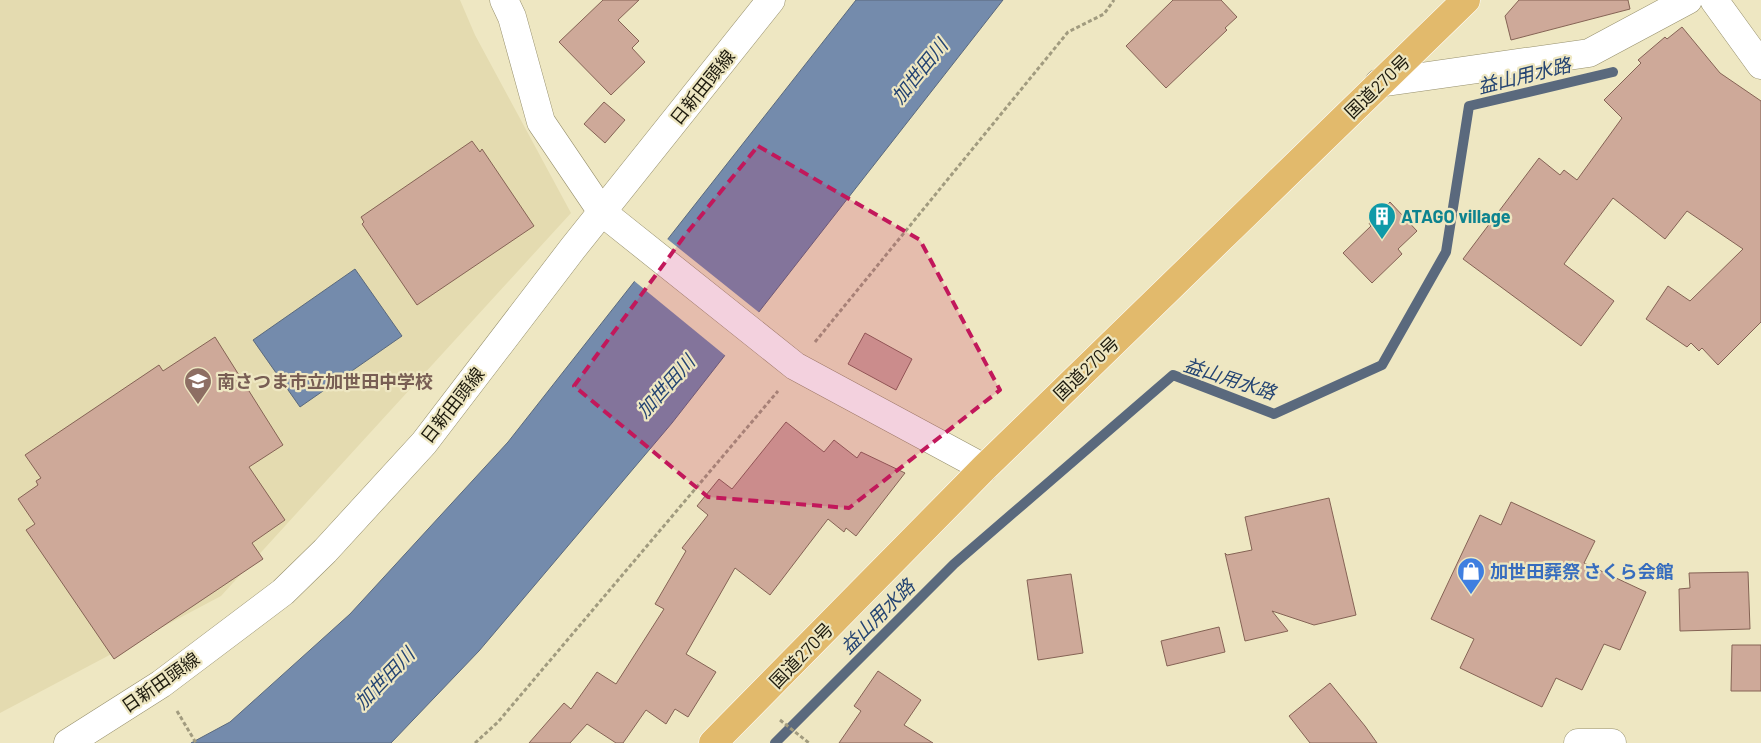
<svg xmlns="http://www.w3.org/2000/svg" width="1761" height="743" viewBox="0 0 1761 743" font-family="Barlow,'Noto Sans JP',sans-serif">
<rect width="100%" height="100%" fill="#eee7c2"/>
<polygon fill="#e4dbb0" points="0,0 460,0 475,35 571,213 221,596 0,713"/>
<g fill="#748bac" stroke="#5a697d">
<polygon points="856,0 1003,0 672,423 479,651 391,743 191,743 230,722 350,614 508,442"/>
<polygon points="355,269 402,336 300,407 253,340"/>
</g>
<polygon fill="#eee7c2" points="666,238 761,314 727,357 633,280"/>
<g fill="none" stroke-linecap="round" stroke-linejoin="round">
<polyline stroke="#5a697d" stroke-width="10" points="775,743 954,564 1173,375 1274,414 1382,365 1446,252 1469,106 1613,72"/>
</g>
<g fill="#cea999" stroke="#856355">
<polygon points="603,0 639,0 618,20 639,41 632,48 645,62 611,95 559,42"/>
<polygon points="1173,0 1221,0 1237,17 1225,28 1227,30 1166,88 1126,46"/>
<polygon points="1519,0 1628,0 1630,9 1511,40 1505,16"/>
<polygon points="1682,27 1720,73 1761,101 1761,322 1718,365 1702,348 1699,351 1691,343 1687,347 1646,319 1668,286 1690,301 1743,249 1687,211 1665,239 1613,198 1564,264 1614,301 1581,346 1463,259 1539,158 1560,175 1564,170 1577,180 1622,118 1604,100 1641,63 1638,60 1665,37 1667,39"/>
<polygon points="604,102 625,120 605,143 584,124"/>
<polygon points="472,141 480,152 482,149 534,226 417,305 362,224 364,222 361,217"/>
<polygon points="1390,202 1417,231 1398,249 1402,254 1372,283 1343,253 1371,226 1369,223"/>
<polygon points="865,333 912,359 896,390 848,364"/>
<polygon points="215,337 283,445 249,467 285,520 252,543 263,559 114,659 26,530 35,524 18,499 38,485 36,481 41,478 25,455 159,365 163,371"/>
<polygon points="786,422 824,452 834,440 857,458 861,452 905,473 856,536 846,528 844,532 828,519 770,595 735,568 686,654 716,672 688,717 675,709 666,724 646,710 623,743 616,743 587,724 570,743 529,743 564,703 571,709 597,672 616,684 664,609 655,604 686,551 682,548 708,515 697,506 719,479 732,489"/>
<polygon points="1329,498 1356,615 1314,625 1272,611 1288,631 1245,641 1225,553 1227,555 1252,550 1245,517"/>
<polygon points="1511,502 1595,541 1584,563 1646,592 1620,650 1604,644 1582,690 1556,678 1542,707 1460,668 1474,639 1431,619 1480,515 1501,525"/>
<polygon points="1748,572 1750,629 1680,631 1679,589 1690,588 1689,573"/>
<polygon points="1071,574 1083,653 1038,660 1027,580"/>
<polygon points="1219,627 1225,652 1167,666 1161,641"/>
<polygon points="1732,645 1761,645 1761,691 1731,691"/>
<polygon points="878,671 921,700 904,725 933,743 839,743 861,711 854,706"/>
<polygon points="1330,683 1365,726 1377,743 1310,743 1289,716"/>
</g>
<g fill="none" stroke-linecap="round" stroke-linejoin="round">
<g stroke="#968f6c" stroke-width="29">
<g id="minor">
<polyline points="504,0 512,17 541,122 602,212"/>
<polyline points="1379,83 1589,53 1688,0"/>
<polyline points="1578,743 1612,743"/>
</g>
</g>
<g stroke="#968f6c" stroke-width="29">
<g id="tertiary">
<polyline points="1714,0 1761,65"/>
<polyline points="602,212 795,366 984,468"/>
<polyline points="68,743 161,684 283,592 325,551 424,443 573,248 771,0"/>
</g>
</g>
<g stroke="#fff" stroke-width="29">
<polyline id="trunk" points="713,743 984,468 1466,0"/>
</g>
<g stroke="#a19b7f" stroke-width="3" stroke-dasharray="4 2.5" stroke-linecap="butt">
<polyline points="815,342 1068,32 1104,14 1114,0"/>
<polyline points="177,711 196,743"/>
<polyline points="780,720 809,743"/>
<polyline points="475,743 498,722 778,391"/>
</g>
<use href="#minor" stroke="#fff" stroke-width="28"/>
<use href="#tertiary" stroke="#fff" stroke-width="28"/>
<use href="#trunk" stroke="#e2ba6c" stroke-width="28"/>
</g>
<path fill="#c2185b" fill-opacity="0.2" stroke="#c2185b" stroke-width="4" stroke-dasharray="10 6" stroke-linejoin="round" d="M 758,146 L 920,240 L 1000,390 L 849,508 L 708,497 L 574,386 L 686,234 Z"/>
<defs>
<g id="building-pin" transform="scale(1.4375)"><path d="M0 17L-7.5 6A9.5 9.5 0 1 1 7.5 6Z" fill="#0f9aa8" stroke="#eee7c2"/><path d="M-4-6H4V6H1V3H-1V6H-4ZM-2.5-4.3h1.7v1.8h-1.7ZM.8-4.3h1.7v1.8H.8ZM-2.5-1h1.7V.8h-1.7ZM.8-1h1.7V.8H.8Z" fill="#fff"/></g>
<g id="school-pin" transform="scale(1.4375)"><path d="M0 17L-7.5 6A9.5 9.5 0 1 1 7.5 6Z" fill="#8d6e63" stroke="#eee7c2"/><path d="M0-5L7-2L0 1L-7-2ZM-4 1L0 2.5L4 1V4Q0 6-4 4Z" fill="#fff"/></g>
<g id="shop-pin" transform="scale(1.4375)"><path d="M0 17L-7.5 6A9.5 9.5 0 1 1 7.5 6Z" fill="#3f7fe0" stroke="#eee7c2"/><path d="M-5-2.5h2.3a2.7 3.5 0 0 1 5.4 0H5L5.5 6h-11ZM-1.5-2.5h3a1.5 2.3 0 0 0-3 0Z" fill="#fff"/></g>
</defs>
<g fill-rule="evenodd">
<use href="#building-pin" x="1382" y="216"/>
<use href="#school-pin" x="198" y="381"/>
<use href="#shop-pin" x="1471" y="571"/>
</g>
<g text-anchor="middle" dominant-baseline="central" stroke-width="4.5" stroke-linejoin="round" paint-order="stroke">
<g font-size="18" fill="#1e1b0e" stroke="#eee7c2">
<text transform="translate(1377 86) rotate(-44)">国道270号</text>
<text transform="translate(702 87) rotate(-51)">日新田頭線</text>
<text transform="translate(1086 368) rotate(-44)">国道270号</text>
<text transform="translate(452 405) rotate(-52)">日新田頭線</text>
<text transform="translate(801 655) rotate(-46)">国道270号</text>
<text transform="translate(160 682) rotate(-35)">日新田頭線</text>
</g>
<g font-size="18" font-weight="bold" fill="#0d838f" stroke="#eee7c2" text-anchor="start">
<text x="1401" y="216">ATAGO village</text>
</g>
<g font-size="18" font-weight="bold" fill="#785e54" stroke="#eee7c2" text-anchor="start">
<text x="217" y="381">南さつま市立加世田中学校</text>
</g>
<g font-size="18" font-weight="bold" fill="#366cbe" stroke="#eee7c2" text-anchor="start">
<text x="1490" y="571">加世田葬祭 さくら会館</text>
</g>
<g font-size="19" font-style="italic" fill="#244472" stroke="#eee7c2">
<text transform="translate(919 71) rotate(-51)">加世田川</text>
<text transform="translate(1524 75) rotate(-14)">益山用水路</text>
<text transform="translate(1230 378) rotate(18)">益山用水路</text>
<text transform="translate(665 386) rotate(-48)">加世田川</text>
<text transform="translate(877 616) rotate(-45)">益山用水路</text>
<text transform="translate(384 678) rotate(-46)">加世田川</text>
</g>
</g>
</svg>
